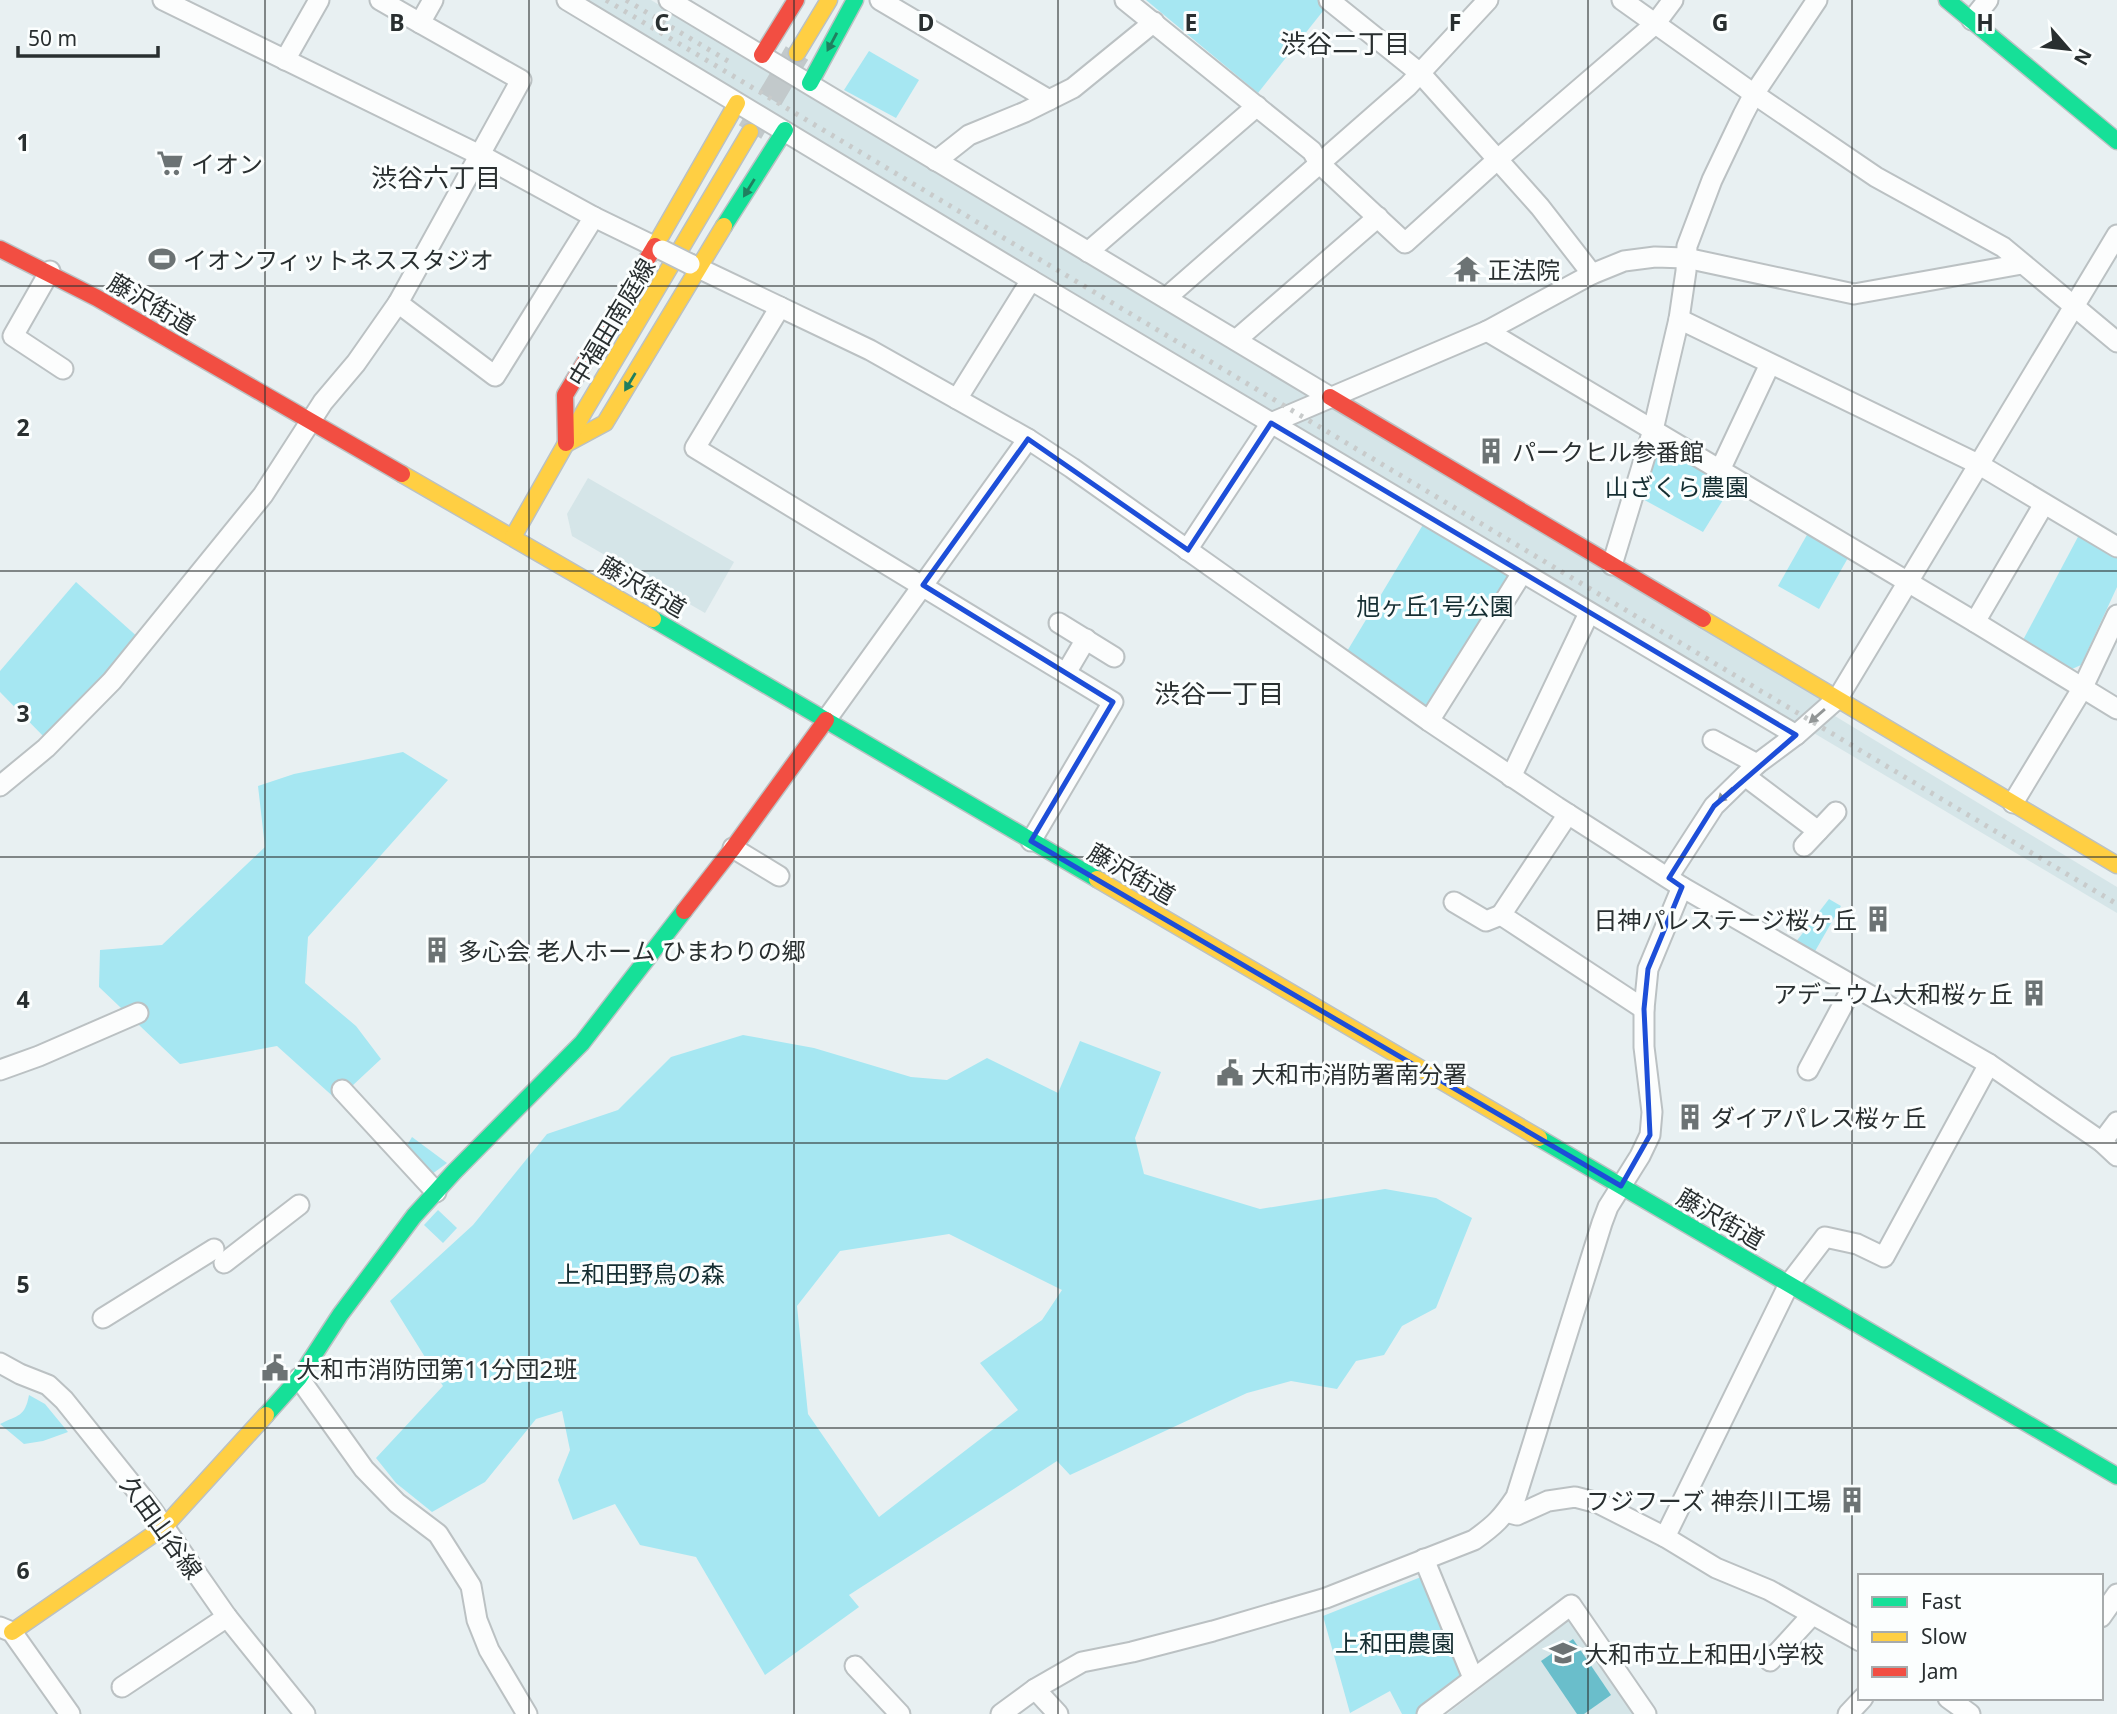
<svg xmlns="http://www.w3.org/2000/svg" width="2117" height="1714" viewBox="0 0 2117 1714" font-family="'Noto Sans','Noto Sans JP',sans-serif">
<rect width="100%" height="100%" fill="#e8f0f2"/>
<g fill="#d5e5e8">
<polygon points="582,0 651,0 1311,394 1272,412"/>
<polygon points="1329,404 1824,701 1795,726 1289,423"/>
<polygon points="588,478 734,562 705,613 572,536 567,514"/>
<polygon points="1825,710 2117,887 2117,913 1807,729"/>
<polygon points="1574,1616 1643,1714 1447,1714"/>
</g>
<g fill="#a6e7f2" fill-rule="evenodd">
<polygon points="1146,0 1319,0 1327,6 1258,93"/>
<polygon points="869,51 919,80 896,118 844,90"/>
<polygon points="1670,451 1731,487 1703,532 1639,497 1653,455"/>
<polygon points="1424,523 1507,574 1510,583 1432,705 1424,707 1346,653"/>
<polygon points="1808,533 1849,556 1819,609 1778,586"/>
<polygon points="2079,535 2117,557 2117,587 2081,665 2072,669 2023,640"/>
<polygon points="76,582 140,639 47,740 0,692 0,671"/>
<polygon points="403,752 448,780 308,937 305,983 356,1026 381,1059 337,1100 277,1046 180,1064 99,987 100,950 162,945 265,847 258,786 294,774"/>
<polygon points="1829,899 1841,906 1814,953 1795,943"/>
<path d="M 743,1035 L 814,1048 L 911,1077 L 947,1080 L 987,1058 L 1058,1093 L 1080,1041 L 1161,1072 L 1135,1138 L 1144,1174 L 1260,1209 L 1385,1189 L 1436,1198 L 1472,1218 L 1436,1308 L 1402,1326 L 1384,1355 L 1356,1361 L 1337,1389 L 1291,1381 L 1247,1393 L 1070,1475 L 1057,1461 L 849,1595 L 859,1607 L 765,1675 L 696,1557 L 640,1545 L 615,1504 L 573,1520 L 558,1480 L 570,1450 L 562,1411 L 536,1419 L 485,1482 L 432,1512 L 396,1483 L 376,1458 L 443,1386 L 390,1301 L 473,1225 L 547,1134 L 618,1110 L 671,1057 ZM 949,1234 L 1062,1290 L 1042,1320 L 980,1363 L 1018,1410 L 879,1517 L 808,1414 L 797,1306 L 840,1251 Z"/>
<polygon points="412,1137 447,1163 428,1177 405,1149"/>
<polygon points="438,1210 457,1228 443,1243 424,1225"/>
<path d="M 29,1395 L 45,1404 L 68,1432 L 43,1441 L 24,1444 L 0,1424 C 18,1415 25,1417 29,1395 Z"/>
<polygon points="1421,1577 1464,1683 1421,1714 1402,1714 1390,1691 1350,1713 1323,1616"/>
</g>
<polygon fill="#6abecb" points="1573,1639 1611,1695 1584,1714 1577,1714 1541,1661"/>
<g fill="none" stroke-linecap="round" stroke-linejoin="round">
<polyline stroke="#c2c9cb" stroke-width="26" stroke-dasharray="26 13" stroke-linecap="butt" points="750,132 797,53"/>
<g stroke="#bbc1c3" stroke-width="23">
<g id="street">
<polyline points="163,0 490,160 594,217 662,250"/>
<polyline points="380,0 420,23 433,0"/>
<polyline points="567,0 1031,280 1796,735"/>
<polyline points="669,0 1330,397"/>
<polyline points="880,0 1049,100"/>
<polyline points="1125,0 1312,151 1319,163 1405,243 1498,159 1655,24 1673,0"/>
<polyline points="1329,0 1421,74 1540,207 1592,274"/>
<polyline points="1622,0 1754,94 1876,177 2003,247 2117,342"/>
<polyline points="1972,20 1988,0"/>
<polyline points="285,60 319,0"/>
<polyline points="936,161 969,135 1025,112 1073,88 1154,22"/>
<polyline points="1088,252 1257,106"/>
<polyline points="690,264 870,350 1028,439 1072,468 1429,721 1557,807 1682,887 1989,1064 2102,1142 2117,1156"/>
<polyline points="50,271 13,336 63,369"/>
<polyline points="1166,298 1408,86 1488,0"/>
<polyline points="398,303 495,376 594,217"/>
<polyline points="780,307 695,448 1113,702 1031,841"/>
<polyline points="1679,319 1978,464 2117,547"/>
<polyline points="1487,331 1975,622 2117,709"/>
<polyline points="1236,340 1378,217"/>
<polyline points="957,399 1031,280"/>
<polyline points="1720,470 1770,364"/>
<polyline points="1187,550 1271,423 1487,331 1592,274 1624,261 1655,257 1686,258 1854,294 2022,264"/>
<polyline points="1612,565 1653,430 1679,319 1686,271 1687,246 1712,180 1743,115 1754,94 1817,0"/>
<polyline points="1975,622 2044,504"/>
<polyline points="1059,623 1114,657"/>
<polyline points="1066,673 1086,639"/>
<polyline points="826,720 1028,439"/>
<polyline points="1429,721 1522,573"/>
<polyline points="1713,740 1757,764"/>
<polyline points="1745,776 1818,831"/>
<polyline points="1511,777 1589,613"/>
<polyline points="0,786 46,748 112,681 263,495 323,402 356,363 398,303 521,80 420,23"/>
<polyline points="2013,803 2082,689 2117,615"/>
<polyline points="1568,814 1501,915 1644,1009"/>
<polyline points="1804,846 1836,812"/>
<polyline points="733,848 779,876"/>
<polyline points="1668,877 1714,806 1757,764 1796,735 1838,698 2117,235"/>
<polyline points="1454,902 1486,921 1501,915"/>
<polyline points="0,1070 39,1056 138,1013"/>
<polyline points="1808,1070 1853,986"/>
<polyline points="342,1090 436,1192"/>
<polyline points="2102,1142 2117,1122"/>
<polyline points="224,1263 299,1205"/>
<polyline points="103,1318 214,1249"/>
<polyline points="0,1363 20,1374 48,1385 64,1400 153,1511 227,1617 305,1714"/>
<polyline points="299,1378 364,1469 397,1503 438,1534 471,1586 477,1620 489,1650 527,1714"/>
<polyline points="1506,1512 1517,1515 1548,1501 1575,1497 1598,1503 1665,1537 1716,1568 1769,1590 1860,1641"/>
<polyline points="1665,1537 1789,1284 1825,1237 1857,1244 1884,1257 1989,1064"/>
<polyline points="1424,1559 1473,1678"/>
<polyline points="2101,1617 2117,1594"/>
<polyline points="0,1627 12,1632 70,1714"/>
<polyline points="1770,1661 1812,1615"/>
<polyline points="855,1666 900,1714"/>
<polyline points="122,1687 227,1617"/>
<polyline points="1035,1689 1058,1714"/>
<polyline points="1948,1698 1970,1714"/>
<path d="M 1001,1714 L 1035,1689 L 1082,1662 L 1132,1652 L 1213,1631 L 1326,1598 L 1474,1540 C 1495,1525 1502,1518 1516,1497 L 1602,1223 L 1608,1207 L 1640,1156 L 1650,1135 L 1652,1112 L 1644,1047 L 1644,1009 L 1648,969 L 1682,887"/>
<polyline points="1427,1714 1571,1605 1646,1714"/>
<polyline points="1848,1714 1863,1698"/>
</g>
</g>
<g stroke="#bbc1c3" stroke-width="19">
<g id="fast">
<polyline points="1947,0 2117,141"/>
<polyline points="810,83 855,0"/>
<polyline points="724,226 785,130"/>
<polyline points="653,619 1097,879"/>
<polyline points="1539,1138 2117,1476"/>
<polyline points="266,1415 299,1378 340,1315 414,1216 454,1172 582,1043 684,911"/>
</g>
</g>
<g stroke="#bbc1c3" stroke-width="19">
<g id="slow">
<polyline points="797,53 829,0"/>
<polyline points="655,246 737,103"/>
<polyline points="566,444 605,423 724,226"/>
<polyline points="402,474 653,619"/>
<polyline points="513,537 585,410 750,132"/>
<polyline points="1703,619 2117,865"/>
<polyline points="1097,879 1539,1138"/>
<polyline points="12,1632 164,1527 266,1415"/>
</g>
</g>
<g stroke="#bbc1c3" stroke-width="19">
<g id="jam">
<polyline points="762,55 796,0"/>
<polyline points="0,249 97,298 402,474"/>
<polyline points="1330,397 1703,619"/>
<polyline points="566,443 565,395 655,246"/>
<polyline points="684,911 733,848 826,720"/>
</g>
</g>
<use href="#street" stroke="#fcfdfd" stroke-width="19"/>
<use href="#fast" stroke="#16e098" stroke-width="16"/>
<use href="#slow" stroke="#ffcf43" stroke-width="16"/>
<use href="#jam" stroke="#f24e42" stroke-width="16"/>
<g stroke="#c8cbcb" stroke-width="5" stroke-dasharray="3.5 7" stroke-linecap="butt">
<polyline points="606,0 2117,904"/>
<polyline points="626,0 728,61"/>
</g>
<g stroke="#bbc1c3" stroke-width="23" stroke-linecap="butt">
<polyline id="street-bridge" points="662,250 690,264"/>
</g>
<use href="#street-bridge" stroke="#fcfdfd" stroke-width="19"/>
</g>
<defs><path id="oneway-solid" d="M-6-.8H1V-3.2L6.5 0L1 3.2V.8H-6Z" transform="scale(1.75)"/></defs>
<g fill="#207f5f">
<use href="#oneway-solid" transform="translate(832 42) rotate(118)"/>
<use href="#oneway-solid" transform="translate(749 188) rotate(122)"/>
<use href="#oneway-solid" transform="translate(630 382) rotate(121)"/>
</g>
<g fill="#929696">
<use href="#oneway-solid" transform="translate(1817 716) rotate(139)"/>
<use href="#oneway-solid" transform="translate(1725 795) rotate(136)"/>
</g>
<path fill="none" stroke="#1d4ed8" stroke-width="5" stroke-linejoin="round" d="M 1271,423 L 1796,735 L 1714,806 L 1669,878 L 1682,887 L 1648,969 L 1644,1009 L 1650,1135 L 1621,1186 L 1031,841 L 1113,702 L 923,585 L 1028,439 L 1188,550 Z"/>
<path fill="none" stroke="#292f30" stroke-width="2" stroke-opacity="0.55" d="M 265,0 L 265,1714M 529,0 L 529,1714M 794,0 L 794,1714M 1058,0 L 1058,1714M 1323,0 L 1323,1714M 1588,0 L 1588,1714M 1852,0 L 1852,1714M 0,286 L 2117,286M 0,571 L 2117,571M 0,857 L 2117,857M 0,1143 L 2117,1143M 0,1428 L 2117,1428"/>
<defs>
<g id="supermarket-bare" transform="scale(2.1)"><path d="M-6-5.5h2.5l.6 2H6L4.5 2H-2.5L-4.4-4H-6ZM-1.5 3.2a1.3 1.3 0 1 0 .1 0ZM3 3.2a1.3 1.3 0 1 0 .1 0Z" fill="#6c7374" stroke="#fbfefe" stroke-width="2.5" paint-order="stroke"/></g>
<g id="stadium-bare" transform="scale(2.1)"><path d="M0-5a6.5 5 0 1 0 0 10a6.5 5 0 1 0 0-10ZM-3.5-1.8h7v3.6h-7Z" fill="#6c7374" stroke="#fbfefe" stroke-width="2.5" paint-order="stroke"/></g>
<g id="temple-bare" transform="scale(2.1)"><path d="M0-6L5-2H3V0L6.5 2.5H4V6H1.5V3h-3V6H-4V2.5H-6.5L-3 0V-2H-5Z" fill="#6c7374" stroke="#fbfefe" stroke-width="2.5" paint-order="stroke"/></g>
<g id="building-bare" transform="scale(2.1)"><path d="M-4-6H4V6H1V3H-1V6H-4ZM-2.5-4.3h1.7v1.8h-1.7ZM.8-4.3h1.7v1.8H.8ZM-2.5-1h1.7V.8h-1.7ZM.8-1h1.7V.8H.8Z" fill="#6c7374" stroke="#fbfefe" stroke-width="2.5" paint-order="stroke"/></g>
<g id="civic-bare" transform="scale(2.1)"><path d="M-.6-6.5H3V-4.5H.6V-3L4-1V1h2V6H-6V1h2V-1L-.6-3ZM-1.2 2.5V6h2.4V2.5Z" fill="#6c7374" stroke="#fbfefe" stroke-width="2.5" paint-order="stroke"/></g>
<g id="school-bare" transform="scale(2.1)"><path d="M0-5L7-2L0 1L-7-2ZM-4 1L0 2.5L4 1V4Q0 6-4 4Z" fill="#6c7374" stroke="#fbfefe" stroke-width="2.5" paint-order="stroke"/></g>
</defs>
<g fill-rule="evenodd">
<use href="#supermarket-bare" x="170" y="163"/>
<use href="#stadium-bare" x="162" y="259"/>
<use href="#temple-bare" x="1467" y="269"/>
<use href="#building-bare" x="1491" y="451"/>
<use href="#building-bare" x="1878" y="919"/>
<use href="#building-bare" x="437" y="950"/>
<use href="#building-bare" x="2034" y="993"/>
<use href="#civic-bare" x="1230" y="1073"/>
<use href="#building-bare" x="1690" y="1117"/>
<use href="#civic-bare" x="275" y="1368"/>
<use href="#building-bare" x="1852" y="1500"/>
<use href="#school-bare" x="1563" y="1653"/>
</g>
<g text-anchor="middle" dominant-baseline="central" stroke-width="6" stroke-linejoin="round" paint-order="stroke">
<g font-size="24" fill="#292f30" stroke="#fbfefe" text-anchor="start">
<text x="191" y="163">イオン</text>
<text x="183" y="259">イオンフィットネススタジオ</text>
<text x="1488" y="269">正法院</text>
<text x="1512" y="451">パークヒル参番館</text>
<text x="1857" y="919" text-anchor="end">日神パレステージ桜ヶ丘</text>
<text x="458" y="950">多心会 老人ホーム ひまわりの郷</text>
<text x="2013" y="993" text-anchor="end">アデニウム大和桜ヶ丘</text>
<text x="1251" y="1073">大和市消防署南分署</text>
<text x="1711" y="1117">ダイアパレス桜ヶ丘</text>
<text x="296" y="1368">大和市消防団第11分団2班</text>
<text x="1831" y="1500" text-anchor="end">フジフーズ 神奈川工場</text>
<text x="1584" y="1653">大和市立上和田小学校</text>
</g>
<g font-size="24" fill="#292f30" stroke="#fbfefe">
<text transform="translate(152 303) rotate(30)">藤沢街道</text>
<text transform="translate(611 322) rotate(-59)">中福田南庭線</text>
<text transform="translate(643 586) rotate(30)">藤沢街道</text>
<text transform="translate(1132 873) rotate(30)">藤沢街道</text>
<text transform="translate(1721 1218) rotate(30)">藤沢街道</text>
<text transform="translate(162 1527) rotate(54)">久田山谷線</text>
</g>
<g font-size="24" fill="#152e32" stroke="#fbfefe">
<text x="1677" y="486">山ざくら農園</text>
<text x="1435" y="605">旭ヶ丘1号公園</text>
<text x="641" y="1273">上和田野鳥の森</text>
<text x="1395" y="1642">上和田農園</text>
</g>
<g font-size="26" fill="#292f30" stroke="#fbfefe">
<text x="1345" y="43">渋谷二丁目</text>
<text x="436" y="177">渋谷六丁目</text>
<text x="1219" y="693">渋谷一丁目</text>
</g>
</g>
<g font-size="23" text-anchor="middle" font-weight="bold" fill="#292f30" stroke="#fbfefe" stroke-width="6" stroke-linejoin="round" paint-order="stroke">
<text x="397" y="31">B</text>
<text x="662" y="31">C</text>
<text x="926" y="31">D</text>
<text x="1191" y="31">E</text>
<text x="1455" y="31">F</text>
<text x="1720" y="31">G</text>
<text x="1985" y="31">H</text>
<text x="23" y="151">1</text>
<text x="23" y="436">2</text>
<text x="23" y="722">3</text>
<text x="23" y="1008">4</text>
<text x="23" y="1293">5</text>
<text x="23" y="1579">6</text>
</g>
<rect x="1858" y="1574" width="245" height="126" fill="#fbfefe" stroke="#a7abac" stroke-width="2"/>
<rect x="1872" y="1597" width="35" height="10" fill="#16e098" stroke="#a7abac" stroke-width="2"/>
<text x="1921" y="1609" font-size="21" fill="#292f30">Fast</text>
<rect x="1872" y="1632" width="35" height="10" fill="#ffcf43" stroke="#a7abac" stroke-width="2"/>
<text x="1921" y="1644" font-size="21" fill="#292f30">Slow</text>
<rect x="1872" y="1667" width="35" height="10" fill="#f24e42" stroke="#a7abac" stroke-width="2"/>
<text x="1921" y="1679" font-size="21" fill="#292f30">Jam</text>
<g transform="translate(2068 49) rotate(118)" stroke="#fbfefe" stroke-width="5" paint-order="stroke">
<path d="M0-5L12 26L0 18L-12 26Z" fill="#292f30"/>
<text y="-10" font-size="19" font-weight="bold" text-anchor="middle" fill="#292f30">N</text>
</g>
<path d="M18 46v10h140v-10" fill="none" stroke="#292f30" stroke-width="3.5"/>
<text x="28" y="46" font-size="21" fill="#292f30" stroke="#fbfefe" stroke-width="5" paint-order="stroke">50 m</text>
</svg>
